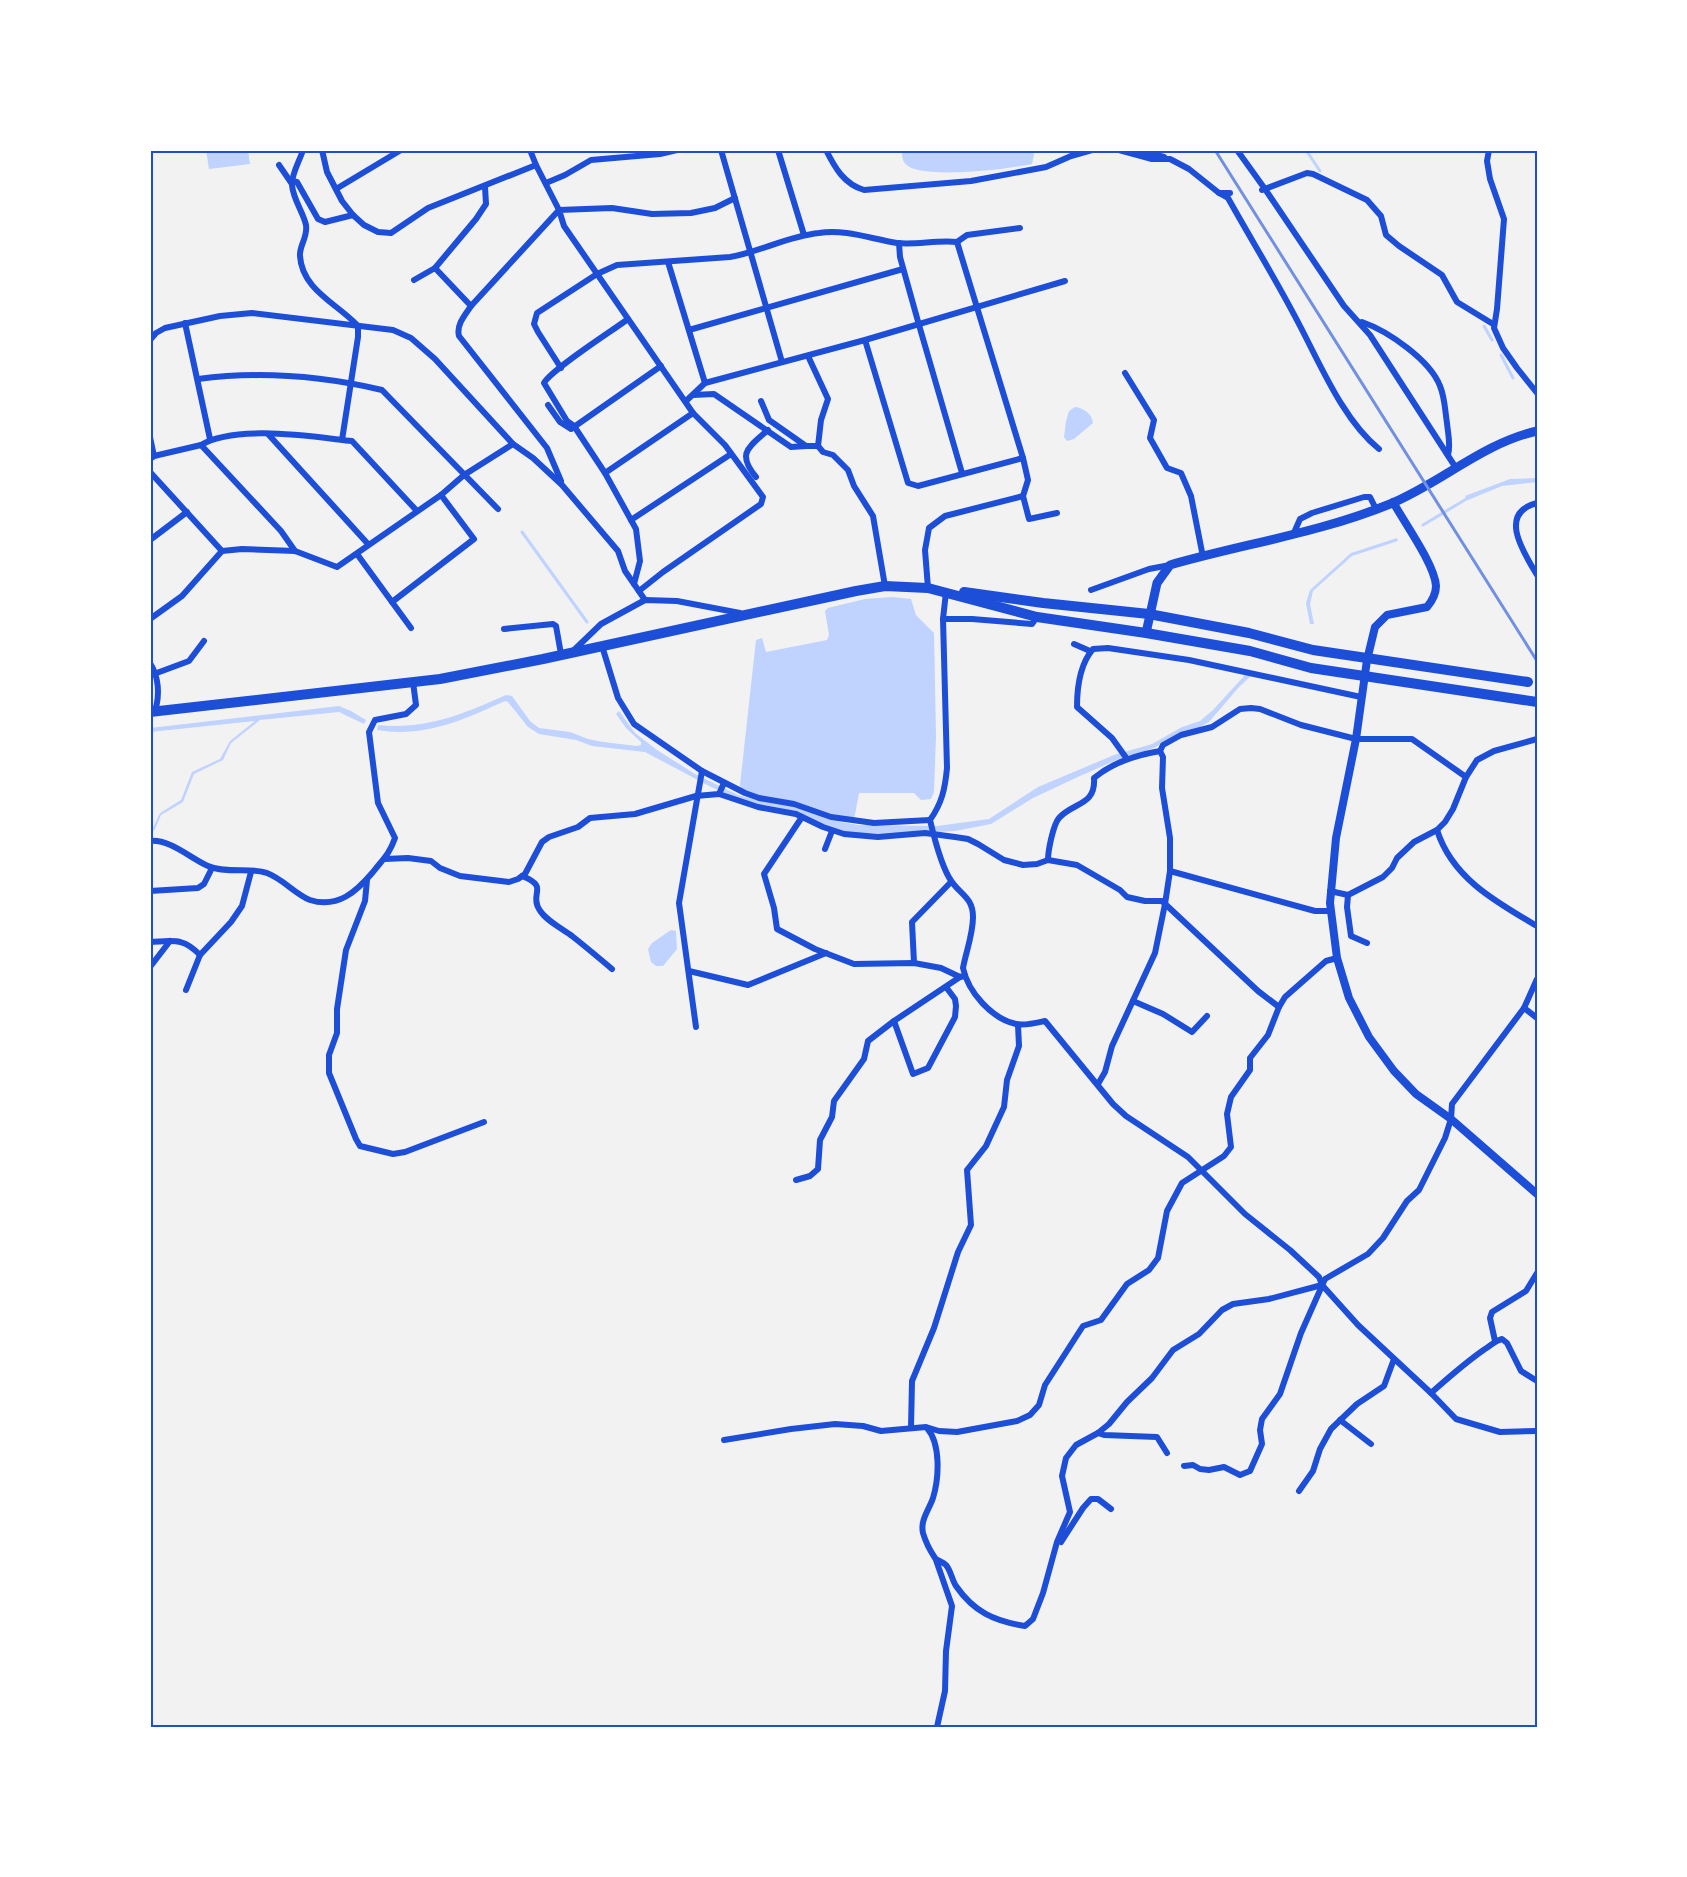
<svg xmlns="http://www.w3.org/2000/svg" width="1687" height="1877" viewBox="0 0 1687 1877" font-family="'PT Sans',sans-serif">
<rect width="100%" height="100%" fill="#f2f2f2"/>
<g fill="#bfd3fe">
<polygon points="206,150 248,150 250,164 209,169"/>
<path d="M 902,150 L 1032,150 L 1034,155 L 1032,164 C 1008,169 927,179 908,166 C 902,162 902,157 902,150 Z"/>
<path d="M 1075,407 C 1084,408 1092,414 1093,423 L 1074,439 L 1067,441 L 1064,437 L 1066,421 L 1069,411 Z"/>
<polygon points="1537,478 1537,482 1502,486 1468,500 1465,496 1510,479"/>
<polygon points="1397,538 1398,541 1352,556 1313,591 1310,604 1314,624 1310,624 1306,603 1310,590 1351,553"/>
<polygon points="892,597 911,599 916,615 934,633 936,736 934,792 931,799 921,800 914,793 859,793 854,820 757,796 741,788 740,785 756,640 762,638 766,652 827,640 829,635 825,611 828,608 865,599"/>
<path d="M 1245,675 L 1251,676 L 1239,687 L 1209,722 L 1198,728 L 1174,736 L 1154,748 L 1121,758 L 1080,776 L 1033,798 L 991,824 L 955,831 L 890,834 L 850,833 L 833,830 L 794,811 L 745,801 L 711,787 L 645,752 L 592,746 L 576,740 L 539,734 L 528,727 L 508,702 L 505,701 C 463,720 424,738 377,730 L 378,725 C 425,730 464,714 506,695 L 512,696 L 530,721 L 539,728 L 570,732 L 588,739 L 603,742 L 637,746 L 641,745 L 641,742 L 626,728 L 616,714 L 619,711 L 635,733 L 657,750 L 695,774 L 738,795 L 756,800 L 794,806 L 830,820 L 858,825 L 937,826 L 989,819 L 1038,787 L 1114,755 L 1152,744 L 1182,727 L 1200,721 L 1213,710 Z"/>
<polygon points="339,706 351,711 366,720 364,724 339,712 260,720 231,743 223,760 194,774 183,802 161,815 155,829 150,834 160,813 181,800 192,772 220,759 230,741 255,721 150,732 150,728"/>
<polygon points="671,930 676,931 677,949 663,966 656,966 651,962 648,949 652,943"/>
</g>
<g fill="none" stroke-linecap="round" stroke-linejoin="round">
<g stroke="#bfd3fe" stroke-width="3">
<polyline points="1306,150 1320,171"/>
<polyline points="1484,326 1492,340"/>
<polyline points="1501,355 1513,378"/>
<polyline points="1423,525 1468,498"/>
<polyline points="522,532 587,622"/>
</g>
<g stroke="#1d4ed8" stroke-width="6">
<path d="M 303,150 C 300,160 291,175 292,185 C 293,199 303,212 306,225 C 308,237 299,246 300,256 C 302,290 338,304 358,326 L 358,337 L 342,440"/>
<polyline points="322,150 327,172 342,201 353,215 364,225 378,232 391,233 428,208 536,165"/>
<path d="M 530,150 L 536,165 L 559,210 L 471,306 C 465,315 456,325 459,336 L 547,448 L 561,481"/>
<polyline points="721,150 782,362"/>
<polyline points="778,150 804,235"/>
<path d="M 826,150 C 835,168 844,184 864,190 L 971,181 L 1046,167 L 1071,156 L 1092,150"/>
<polyline points="1119,150 1152,159 1170,159 1189,169 1219,193 1230,193"/>
<polyline points="1138,150 1164,157"/>
<polyline points="1237,150 1265,189 1344,306 1370,335 1456,468"/>
<polyline points="1489,150 1487,161 1490,179 1504,219 1497,309 1494,328 1503,348 1517,368 1537,393"/>
<polyline points="279,165 292,184"/>
<polyline points="292,181 297,182 318,219 325,222 353,215"/>
<polyline points="546,183 565,175 591,160 660,154 677,150"/>
<polyline points="336,189 401,150"/>
<polyline points="1262,190 1307,173 1313,174 1367,200 1381,216 1386,235 1399,246 1442,275 1457,302 1493,324"/>
<path d="M 1219,193 L 1228,198 C 1252,241 1278,283 1300,326 C 1321,366 1344,421 1379,449"/>
<polyline points="957,242 967,235 1020,228"/>
<polyline points="899,243 900,257 919,325 962,473"/>
<polyline points="668,262 705,383"/>
<polyline points="435,268 471,306"/>
<polyline points="414,280 435,268 476,219 486,204 485,187"/>
<path d="M 628,319 C 612,331 552,369 544,383 L 567,421 L 574,426 L 605,473 L 636,529 L 640,561 L 634,584 L 645,600"/>
<path d="M 1362,322 C 1388,331 1430,360 1440,386 C 1445,398 1445,411 1447,423 C 1448,435 1451,444 1448,455"/>
<polyline points="185,323 210,439"/>
<polyline points="689,330 903,269"/>
<polyline points="150,340 156,333 165,328 220,316 252,313 393,330 411,338 435,359 513,444 533,458 562,485 618,551 625,571 634,584"/>
<polyline points="865,340 908,483 918,486 1023,458"/>
<polyline points="808,356 828,399 821,420 818,446"/>
<path d="M 561,368 L 538,332 L 534,324 L 537,313 L 597,274 L 617,265 L 730,257 C 760,252 788,236 819,233 C 846,229 871,239 897,243 C 916,245 937,240 957,242 L 1023,458 L 1028,480 L 1023,496 L 945,516 L 929,528 L 925,550 L 928,588"/>
<polyline points="1125,373 1154,420 1150,438 1167,468 1181,473 1191,496 1203,557"/>
<path d="M 198,379 C 259,371 322,376 382,390 L 498,509"/>
<polyline points="693,395 714,394 791,447 806,446"/>
<polyline points="686,401 705,383 865,340 1065,281"/>
<polyline points="761,401 769,420 806,446 818,446 823,452 833,455 848,470 854,486 873,516 885,586"/>
<polyline points="548,405 560,422 571,429 661,366"/>
<polyline points="268,434 368,544"/>
<polyline points="150,437 154,456"/>
<polyline points="150,459 154,456 201,445"/>
<polyline points="150,472 222,551"/>
<polyline points="605,473 693,413"/>
<path d="M 756,477 C 736,453 749,447 768,430"/>
<polyline points="1023,496 1029,519 1057,513"/>
<path d="M 1537,503 C 1497,513 1524,553 1537,575"/>
<polyline points="631,520 731,454"/>
<polyline points="1293,535 1300,519 1312,513 1364,497 1370,497 1376,509"/>
<polyline points="150,540 187,512"/>
<path d="M 295,551 L 281,531 L 201,445 C 235,424 314,437 352,441 L 417,511"/>
<polyline points="357,554 392,602 474,539 441,495"/>
<polyline points="1091,590 1149,569 1170,565"/>
<polyline points="639,591 663,572 761,504 763,497 725,445 693,413 564,226 559,210 612,208 652,214 691,213 715,208 735,198"/>
<path d="M 946,592 L 943,619 L 947,768 C 945,789 942,803 930,820 C 934,837 942,869 952,882 C 961,895 973,898 973,917 C 973,934 966,952 963,968 C 968,992 992,1019 1016,1024 C 1025,1026 1036,1023 1045,1021 L 1113,1104 L 1126,1116 L 1188,1157 L 1245,1214 L 1290,1250 L 1319,1277 L 1322,1285 L 1358,1325 L 1431,1393 L 1456,1419 L 1500,1432 L 1537,1431"/>
<polyline points="392,602 411,628"/>
<polyline points="150,619 182,596 222,551 242,549 295,551 337,567 441,495 464,475 513,444"/>
<polyline points="943,619 972,619 1032,624 1037,617"/>
<polyline points="504,629 553,624 556,626 561,654"/>
<polyline points="1074,644 1090,651"/>
<polyline points="602,646 618,698 634,724 702,771 745,793 759,798 794,804 831,817 874,823 930,820"/>
<polyline points="573,651 601,624 645,600 677,601 740,613"/>
<path d="M 150,663 C 159,677 160,695 155,711"/>
<polyline points="154,674 189,661 204,641"/>
<path d="M 1127,759 L 1112,738 L 1077,707 C 1077,688 1080,664 1093,649 L 1108,648 L 1189,660 L 1361,697"/>
<polyline points="719,794 758,807 796,814 823,827 844,834 878,837 925,833 955,837 968,839 978,844 1004,860 1023,865 1037,864 1048,860 1077,865 1120,890 1127,897 1145,901 1162,901 1258,991 1279,1007"/>
<polyline points="802,817 764,874 774,908 777,929 815,949 854,964 914,963 941,968 960,977 965,976"/>
<path d="M 1437,830 C 1452,878 1496,902 1537,926"/>
<path d="M 150,841 C 170,839 190,858 208,866 C 226,874 252,867 267,873 C 283,879 295,894 310,900 C 338,909 357,891 373,872 C 383,859 389,855 395,838 L 378,803 L 369,732 L 375,720 L 406,714 L 416,705 L 413,682"/>
<polyline points="825,849 832,831"/>
<polyline points="385,859 408,858 431,861 440,868 460,876 509,882 518,879 525,874 542,842 549,837 578,827 590,818 635,814 696,796 719,794 724,783"/>
<path d="M 1048,860 C 1048,851 1053,825 1059,818 C 1073,802 1096,806 1094,778 C 1113,762 1136,755 1160,751 L 1163,745 L 1181,735 L 1212,727 L 1240,709 L 1251,708 L 1260,709 L 1301,725 L 1356,739 L 1412,739 L 1466,777"/>
<polyline points="1170,871 1315,911 1331,911"/>
<path d="M 522,876 C 550,887 529,893 539,909 C 545,920 561,928 572,936 C 586,947 599,958 612,969"/>
<polyline points="367,880 365,901 346,950 337,1009 337,1033 329,1055 329,1073 356,1139 360,1146 393,1154 405,1152 484,1122"/>
<polyline points="150,891 198,888 204,884 212,868"/>
<polyline points="1330,891 1348,895"/>
<path d="M 150,942 C 173,941 183,937 200,955"/>
<polyline points="1367,943 1351,936 1347,907 1348,895 1383,877 1392,868 1397,858 1414,842 1437,830 1445,822 1453,809 1466,777 1477,760 1494,751 1537,739"/>
<polyline points="914,963 912,922 951,882"/>
<polyline points="150,967 170,941"/>
<polyline points="689,971 748,985 826,953"/>
<polyline points="186,990 200,955 231,922 242,906 251,872"/>
<polyline points="1133,1001 1163,1014 1192,1032 1207,1016"/>
<polyline points="1524,1008 1537,1018"/>
<polyline points="894,1021 913,1074 928,1068 955,1017 956,1006 955,999 946,987"/>
<polyline points="696,1027 679,903 702,771"/>
<polyline points="1098,1084 1105,1072 1112,1046 1155,953 1165,904 1170,871 1170,838 1162,788 1163,757 1160,751"/>
<polyline points="796,1180 810,1176 818,1169 820,1140 832,1117 834,1101 864,1059 868,1041 894,1021 960,977"/>
<polyline points="1495,1341 1490,1318 1492,1312 1526,1291 1537,1273"/>
<path d="M 1431,1393 C 1449,1377 1466,1362 1485,1349 C 1492,1345 1494,1341 1502,1339 L 1507,1343 L 1521,1371 L 1537,1381"/>
<polyline points="1340,1420 1371,1444"/>
<polyline points="911,1428 912,1381 934,1328 958,1252 971,1225 967,1170 986,1146 1004,1107 1007,1080 1019,1046 1018,1025"/>
<path d="M 927,1428 C 941,1444 939,1478 933,1498 C 929,1510 920,1520 923,1533 C 925,1540 931,1552 935,1558 C 938,1561 943,1562 946,1565 C 951,1571 952,1580 956,1586 C 974,1612 994,1621 1025,1626 L 1033,1619 L 1043,1593 L 1057,1542 L 1070,1512 L 1062,1476 L 1066,1458 L 1076,1445 L 1098,1433 L 1109,1424 L 1127,1402 L 1152,1378 L 1173,1350 L 1199,1334 L 1222,1310 L 1233,1304 L 1269,1299 L 1322,1285"/>
<polyline points="1098,1433 1104,1435 1157,1437 1167,1453"/>
<polyline points="724,1440 791,1429 835,1424 863,1426 881,1431 926,1427 939,1431 957,1432 1017,1421 1030,1415 1039,1405 1045,1385 1083,1326 1101,1320 1127,1284 1149,1270 1158,1258 1167,1211 1182,1183 1224,1156 1231,1147 1227,1114 1231,1097 1250,1070 1250,1058 1268,1035 1279,1007 1285,997 1326,961 1337,958"/>
<polyline points="1184,1466 1193,1465 1200,1469 1209,1470 1224,1467 1240,1475 1250,1471 1262,1444 1260,1430 1262,1419 1280,1394 1301,1333 1325,1279 1368,1254 1383,1238 1407,1201 1419,1190 1445,1138 1451,1119 1452,1104 1524,1008 1537,979"/>
<polyline points="1299,1491 1313,1471 1320,1449 1331,1429 1357,1404 1384,1386 1394,1359"/>
<polyline points="1061,1542 1083,1508 1091,1499 1098,1499 1111,1509"/>
<polyline points="936,1560 952,1606 946,1651 945,1691 937,1727"/>
</g>
<path stroke="#1d4ed8" stroke-width="8" d="M 1393,502 C 1404,522 1435,565 1436,586 C 1436,594 1432,601 1427,607 L 1387,615 L 1375,627 L 1367,660 L 1356,739 L 1336,838 L 1330,903 L 1337,958 L 1349,998 L 1369,1037 L 1394,1071 L 1416,1094 L 1451,1119 L 1537,1194"/>
<path stroke="#1d4ed8" stroke-width="9" d="M 1146,633 L 1157,583 L 1170,565 C 1243,544 1319,533 1390,504 C 1441,483 1483,443 1537,431"/>
<g stroke="#1d4ed8" stroke-width="10">
<polyline points="964,592 1043,603 1149,614 1249,633 1313,650 1528,682"/>
<polyline points="150,712 440,679 543,659 856,591 885,586 928,588 1037,617 1146,633 1250,651 1311,668 1537,702"/>
</g>
<polyline stroke="#7290e2" stroke-width="3" points="1215,150 1537,661"/>
</g>
<rect width="1687" height="1877" fill="none" stroke="#ffffff" stroke-width="303"/>
<rect x="152" y="152" width="1384" height="1574" fill="none" stroke="#1d4ed8" stroke-width="2"/>
</svg>
